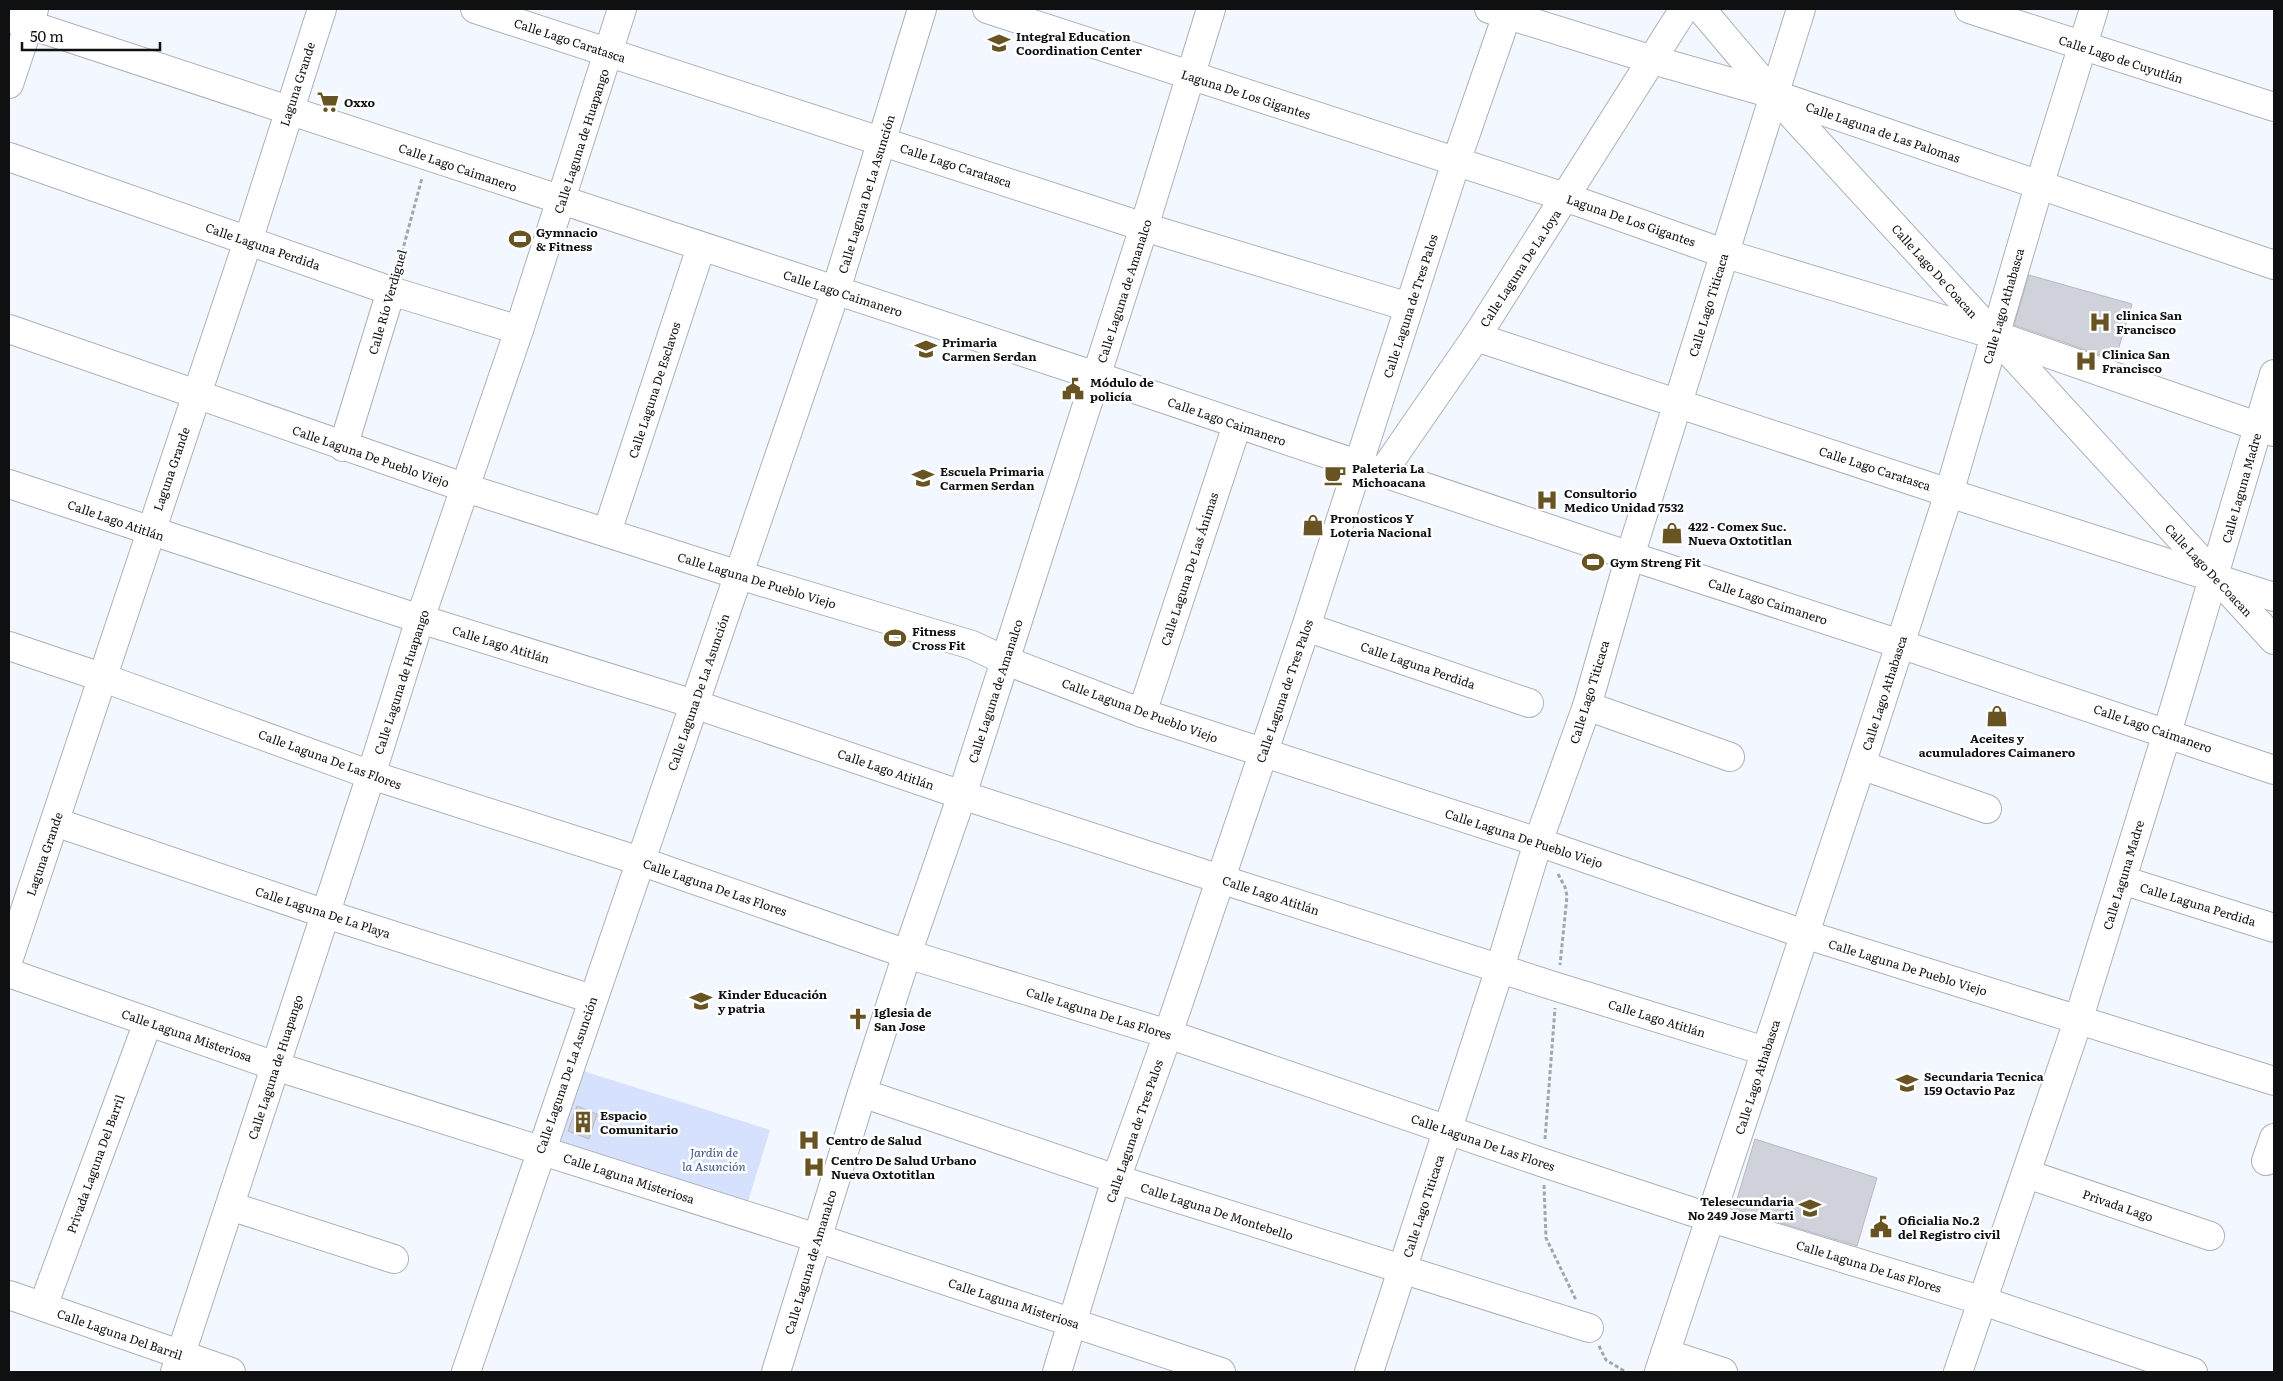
<svg xmlns="http://www.w3.org/2000/svg" width="2283" height="1381" viewBox="0 0 2283 1381" font-family="Literata,serif">
<rect width="100%" height="100%" fill="#f3f7ff"/>
<polygon fill="#d6e2fd" points="580,1070 770,1130 744,1215 555,1144"/>
<g fill="#cfd2da" stroke="#b7bac2">
<polygon points="2029,275 2132,304 2115,360 2014,325"/>
<polygon points="577,1106 597,1114 589,1139 568,1131"/>
<polygon points="1755,1139 1877,1178 1857,1246 1734,1209"/>
</g>
<g fill="none" stroke-linecap="round" stroke-linejoin="round">
<g stroke="#adb1b8" stroke-width="30">
<g id="minor">
<polyline points="475,9 1144,227 1409,307"/>
<polyline points="987,9 1565,197 1723,253 1995,335 2274,432"/>
<polyline points="1489,9 1653,60 1773,94 2274,265"/>
<polyline points="1701,9 1773,94 2274,640"/>
<polyline points="1969,9 2274,107"/>
<polyline points="9,18 1096,376 1630,556 1900,644 2274,770"/>
<polyline points="9,84 34,9"/>
<polyline points="9,157 391,291 519,330"/>
<polyline points="9,329 466,488 739,575 972,645 1004,660 1142,713 1538,842 1804,934 2274,1081"/>
<polyline points="1476,337 1949,493 2274,597"/>
<polyline points="343,447 391,291"/>
<polyline points="1382,473 1476,337 1684,9"/>
<polyline points="9,484 420,619 694,704 962,795 1220,879 1557,987 1765,1051"/>
<polyline points="607,532 701,247"/>
<polyline points="1306,627 1529,703"/>
<polyline points="9,646 101,677 371,775 640,861 907,954 1168,1034 1544,1163 1711,1218 1983,1301 2193,1372"/>
<polyline points="1587,706 1730,757"/>
<polyline points="1142,713 1237,425"/>
<polyline points="1861,765 1987,809"/>
<polyline points="55,822 326,914 592,999"/>
<polyline points="2122,880 2274,928"/>
<polyline points="9,958 248,241 322,9"/>
<polyline points="9,973 275,1066 817,1238 1221,1372"/>
<polyline points="862,1093 1116,1179 1589,1328"/>
<polyline points="2266,1161 2274,1138"/>
<polyline points="2027,1174 2210,1236"/>
<polyline points="230,1206 394,1259"/>
<polyline points="9,1295 231,1372"/>
<polyline points="43,1306 148,1022"/>
<polyline points="1665,1353 1723,1372"/>
<polyline points="175,1372 371,775 420,619 519,330 622,9"/>
<polyline points="466,1372 836,290 922,9"/>
<polyline points="776,1372 862,1093 907,954 962,795 1144,227 1211,9"/>
<polyline points="1057,1372 1116,1179 1168,1034 1306,627 1456,162 1509,9"/>
<polyline points="1369,1372 1500,968 1538,842 1587,706 1630,556 1801,9"/>
<polyline points="1659,1372 1861,765 1949,493 2039,186 2094,9"/>
<polyline points="1958,1372 2078,1021 2167,733 2274,374"/>
</g>
</g>
<g stroke="#a3a6ac" stroke-width="3" stroke-dasharray="4 2.5" stroke-linecap="butt">
<polyline points="397,271 422,178"/>
<polyline points="1558,874 1565,887 1567,896 1560,965"/>
<polyline points="1545,1139 1555,1008"/>
<polyline points="1544,1185 1546,1238 1576,1300"/>
<polyline points="1599,1346 1606,1360 1626,1372"/>
</g>
<use href="#minor" stroke="#fff" stroke-width="28"/>
</g>
<defs>
<g id="school-bare" transform="scale(1.725)"><path d="M0-5L7-2L0 1L-7-2ZM-4 1L0 2.5L4 1V4Q0 6-4 4Z" fill="#685423" stroke="#fff" stroke-width="2.5" paint-order="stroke"/></g>
<g id="supermarket-bare" transform="scale(1.725)"><path d="M-6-5.5h2.5l.6 2H6L4.5 2H-2.5L-4.4-4H-6ZM-1.5 3.2a1.3 1.3 0 1 0 .1 0ZM3 3.2a1.3 1.3 0 1 0 .1 0Z" fill="#685423" stroke="#fff" stroke-width="2.5" paint-order="stroke"/></g>
<g id="stadium-bare" transform="scale(1.725)"><path d="M0-5a6.5 5 0 1 0 0 10a6.5 5 0 1 0 0-10ZM-3.5-1.8h7v3.6h-7Z" fill="#685423" stroke="#fff" stroke-width="2.5" paint-order="stroke"/></g>
<g id="hospital-bare" transform="scale(1.725)"><path d="M-5-5h3v3.5h4V-5h3V5h-3V1.5h-4V5h-3Z" fill="#685423" stroke="#fff" stroke-width="2.5" paint-order="stroke"/></g>
<g id="civic-bare" transform="scale(1.725)"><path d="M-.6-6.5H3V-4.5H.6V-3L4-1V1h2V6H-6V1h2V-1L-.6-3ZM-1.2 2.5V6h2.4V2.5Z" fill="#685423" stroke="#fff" stroke-width="2.5" paint-order="stroke"/></g>
<g id="cafe-bare" transform="scale(1.725)"><path d="M-5.5-4.5H6V0H3Q3 3.5 0 3.5H-2.5Q-5.5 3.5-5.5 0ZM3-3.2v2h1.7v-2ZM-6 4.5H4V6H-6Z" fill="#685423" stroke="#fff" stroke-width="2.5" paint-order="stroke"/></g>
<g id="shop-bare" transform="scale(1.725)"><path d="M-5-2.5h2.3a2.7 3.5 0 0 1 5.4 0H5L5.5 6h-11ZM-1.5-2.5h3a1.5 2.3 0 0 0-3 0Z" fill="#685423" stroke="#fff" stroke-width="2.5" paint-order="stroke"/></g>
<g id="church-bare" transform="scale(1.725)"><path d="M-1.2-6h2.4v3.5h3.3v2.4h-3.3V6h-2.4V-.1h-3.3v-2.4h3.3Z" fill="#685423" stroke="#fff" stroke-width="2.5" paint-order="stroke"/></g>
<g id="university-bare" transform="scale(1.725)"><path d="M0-5L7-2L0 1L-7-2ZM-4 1L0 2.5L4 1V4Q0 6-4 4Z" fill="#685423" stroke="#fff" stroke-width="2.5" paint-order="stroke"/></g>
<g id="building-bare" transform="scale(1.725)"><path d="M-4-6H4V6H1V3H-1V6H-4ZM-2.5-4.3h1.7v1.8h-1.7ZM.8-4.3h1.7v1.8H.8ZM-2.5-1h1.7V.8h-1.7ZM.8-1h1.7V.8H.8Z" fill="#685423" stroke="#fff" stroke-width="2.5" paint-order="stroke"/></g>
</defs>
<g fill-rule="evenodd">
<use href="#school-bare" x="999" y="43"/>
<use href="#supermarket-bare" x="328" y="102"/>
<use href="#stadium-bare" x="520" y="239"/>
<use href="#hospital-bare" x="2100" y="322"/>
<use href="#school-bare" x="926" y="349"/>
<use href="#hospital-bare" x="2086" y="361"/>
<use href="#civic-bare" x="1073" y="389"/>
<use href="#cafe-bare" x="1335" y="475"/>
<use href="#school-bare" x="923" y="478"/>
<use href="#hospital-bare" x="1547" y="500"/>
<use href="#shop-bare" x="1313" y="525"/>
<use href="#shop-bare" x="1672" y="533"/>
<use href="#stadium-bare" x="1593" y="562"/>
<use href="#stadium-bare" x="895" y="638"/>
<use href="#shop-bare" x="1997" y="716"/>
<use href="#school-bare" x="701" y="1001"/>
<use href="#church-bare" x="858" y="1019"/>
<use href="#university-bare" x="1907" y="1083"/>
<use href="#building-bare" x="583" y="1122"/>
<use href="#hospital-bare" x="809" y="1140"/>
<use href="#hospital-bare" x="814" y="1167"/>
<use href="#school-bare" x="1810" y="1208"/>
<use href="#civic-bare" x="1881" y="1227"/>
</g>
<g text-anchor="middle" dominant-baseline="central" stroke-width="5" stroke-linejoin="round" paint-order="stroke">
<g font-size="12" font-weight="bold" fill="#0f1012" stroke="#fff" text-anchor="start">
<text x="1016" y="36">Integral Education<tspan x="1016" dy="14">Coordination Center</tspan></text>
<text x="344" y="102">Oxxo</text>
<text x="536" y="232">Gymnacio<tspan x="536" dy="14">&amp; Fitness</tspan></text>
<text x="2116" y="315">clinica San<tspan x="2116" dy="14">Francisco</tspan></text>
<text x="942" y="342">Primaria<tspan x="942" dy="14">Carmen Serdan</tspan></text>
<text x="2102" y="354">Clinica San<tspan x="2102" dy="14">Francisco</tspan></text>
<text x="1090" y="382">Módulo de<tspan x="1090" dy="14">policía</tspan></text>
<text x="1352" y="468">Paleteria La<tspan x="1352" dy="14">Michoacana</tspan></text>
<text x="940" y="471">Escuela Primaria<tspan x="940" dy="14">Carmen Serdan</tspan></text>
<text x="1564" y="493">Consultorio<tspan x="1564" dy="14">Medico Unidad 7532</tspan></text>
<text x="1330" y="518">Pronosticos Y<tspan x="1330" dy="14">Loteria Nacional</tspan></text>
<text x="1688" y="526">422 - Comex Suc.<tspan x="1688" dy="14">Nueva Oxtotitlan</tspan></text>
<text x="1610" y="562">Gym Streng Fit</text>
<text x="912" y="631">Fitness<tspan x="912" dy="14">Cross Fit</tspan></text>
<text x="1997" y="738" text-anchor="middle">Aceites y<tspan x="1997" dy="14">acumuladores Caimanero</tspan></text>
<text x="718" y="994">Kinder Educación<tspan x="718" dy="14">y patria</tspan></text>
<text x="874" y="1012">Iglesia de<tspan x="874" dy="14">San Jose</tspan></text>
<text x="1924" y="1076">Secundaria Tecnica<tspan x="1924" dy="14">159 Octavio Paz</tspan></text>
<text x="600" y="1115">Espacio<tspan x="600" dy="14">Comunitario</tspan></text>
<text x="826" y="1140">Centro de Salud</text>
<text x="831" y="1160">Centro De Salud Urbano<tspan x="831" dy="14">Nueva Oxtotitlan</tspan></text>
<text x="1794" y="1201" text-anchor="end">Telesecundaria<tspan x="1794" dy="14">No 249 Jose Marti</tspan></text>
<text x="1898" y="1220">Oficialia No.2<tspan x="1898" dy="14">del Registro civil</tspan></text>
</g>
<g font-size="12" fill="#0f1012" stroke="#fff">
<text transform="translate(570 40) rotate(18)">Calle Lago Caratasca</text>
<text transform="translate(2121 59) rotate(18)">Calle Lago de Cuyutlán</text>
<text transform="translate(297 84) rotate(-72)">Laguna Grande</text>
<text transform="translate(1246 94) rotate(18)">Laguna De Los Gigantes</text>
<text transform="translate(1883 132) rotate(19)">Calle Laguna de Las Palomas</text>
<text transform="translate(581 141) rotate(-72)">Calle Laguna de Huapango</text>
<text transform="translate(956 165) rotate(18)">Calle Lago Caratasca</text>
<text transform="translate(458 167) rotate(19)">Calle Lago Caimanero</text>
<text transform="translate(866 194) rotate(-73)">Calle Laguna De La Asunción</text>
<text transform="translate(1631 220) rotate(19)">Laguna De Los Gigantes</text>
<text transform="translate(263 246) rotate(19)">Calle Laguna Perdida</text>
<text transform="translate(1520 268) rotate(-57)">Calle Laguna De La Joya</text>
<text transform="translate(1935 271) rotate(48)">Calle Lago De Coacan</text>
<text transform="translate(1124 291) rotate(-72)">Calle Laguna de Amanalco</text>
<text transform="translate(843 293) rotate(18)">Calle Lago Caimanero</text>
<text transform="translate(387 302) rotate(-74)">Calle Río Verdiguel</text>
<text transform="translate(1708 305) rotate(-73)">Calle Lago Titicaca</text>
<text transform="translate(1410 306) rotate(-72)">Calle Laguna de Tres Palos</text>
<text transform="translate(2003 306) rotate(-74)">Calle Lago Athabasca</text>
<text transform="translate(654 390) rotate(-72)">Calle Laguna De Esclavos</text>
<text transform="translate(1227 421) rotate(19)">Calle Lago Caimanero</text>
<text transform="translate(371 456) rotate(19)">Calle Laguna De Pueblo Viejo</text>
<text transform="translate(1875 468) rotate(18)">Calle Lago Caratasca</text>
<text transform="translate(171 469) rotate(-71)">Laguna Grande</text>
<text transform="translate(2241 488) rotate(-74)">Calle Laguna Madre</text>
<text transform="translate(116 520) rotate(19)">Calle Lago Atitlán</text>
<text transform="translate(1189 569) rotate(-72)">Calle Laguna De Las Ánimas</text>
<text transform="translate(2209 570) rotate(47)">Calle Lago De Coacan</text>
<text transform="translate(757 580) rotate(17)">Calle Laguna De Pueblo Viejo</text>
<text transform="translate(1768 601) rotate(18)">Calle Lago Caimanero</text>
<text transform="translate(501 644) rotate(17)">Calle Lago Atitlán</text>
<text transform="translate(1418 665) rotate(19)">Calle Laguna Perdida</text>
<text transform="translate(401 682) rotate(-72)">Calle Laguna de Huapango</text>
<text transform="translate(995 691) rotate(-72)">Calle Laguna de Amanalco</text>
<text transform="translate(1284 691) rotate(-71)">Calle Laguna de Tres Palos</text>
<text transform="translate(698 692) rotate(-71)">Calle Laguna De La Asunción</text>
<text transform="translate(1589 692) rotate(-73)">Calle Lago Titicaca</text>
<text transform="translate(1884 693) rotate(-72)">Calle Lago Athabasca</text>
<text transform="translate(1140 710) rotate(20)">Calle Laguna De Pueblo Viejo</text>
<text transform="translate(2153 728) rotate(19)">Calle Lago Caimanero</text>
<text transform="translate(330 759) rotate(20)">Calle Laguna De Las Flores</text>
<text transform="translate(886 769) rotate(19)">Calle Lago Atitlán</text>
<text transform="translate(1524 838) rotate(18)">Calle Laguna De Pueblo Viejo</text>
<text transform="translate(44 854) rotate(-71)">Laguna Grande</text>
<text transform="translate(2123 875) rotate(-73)">Calle Laguna Madre</text>
<text transform="translate(715 887) rotate(19)">Calle Laguna De Las Flores</text>
<text transform="translate(1271 895) rotate(18)">Calle Lago Atitlán</text>
<text transform="translate(2198 904) rotate(17)">Calle Laguna Perdida</text>
<text transform="translate(323 912) rotate(18)">Calle Laguna De La Playa</text>
<text transform="translate(1908 967) rotate(17)">Calle Laguna De Pueblo Viejo</text>
<text transform="translate(1099 1013) rotate(17)">Calle Laguna De Las Flores</text>
<text transform="translate(1657 1018) rotate(17)">Calle Lago Atitlán</text>
<text transform="translate(187 1035) rotate(19)">Calle Laguna Misteriosa</text>
<text transform="translate(275 1067) rotate(-72)">Calle Laguna de Huapango</text>
<text transform="translate(566 1075) rotate(-71)">Calle Laguna De La Asunción</text>
<text transform="translate(1757 1077) rotate(-72)">Calle Lago Athabasca</text>
<text transform="translate(1134 1131) rotate(-71)">Calle Laguna de Tres Palos</text>
<text transform="translate(1483 1142) rotate(19)">Calle Laguna De Las Flores</text>
<text transform="translate(95 1164) rotate(-70)">Privada Laguna Del Barril</text>
<text transform="translate(629 1178) rotate(18)">Calle Laguna Misteriosa</text>
<text transform="translate(2118 1205) rotate(19)">Privada Lago</text>
<text transform="translate(1423 1206) rotate(-72)">Calle Lago Titicaca</text>
<text transform="translate(1217 1211) rotate(18)">Calle Laguna De Montebello</text>
<text transform="translate(810 1262) rotate(-73)">Calle Laguna de Amanalco</text>
<text transform="translate(1869 1266) rotate(17)">Calle Laguna De Las Flores</text>
<text transform="translate(1014 1303) rotate(18)">Calle Laguna Misteriosa</text>
<text transform="translate(120 1334) rotate(19)">Calle Laguna Del Barril</text>
</g>
<g font-size="12" font-style="italic" fill="#3f5385" stroke="#fff">
<text x="714" y="1152">Jardín de<tspan x="714" dy="14">la Asunción</tspan></text>
</g>
</g>
<rect width="2283" height="1381" fill="none" stroke="#0f1012" stroke-width="20"/>
<path d="M22 42v8h138v-8" fill="none" stroke="#0f1012" stroke-width="2.5"/>
<text x="30" y="42" font-size="15" fill="#0f1012" stroke="#ffffff" stroke-width="4" paint-order="stroke">50 m</text>
</svg>
